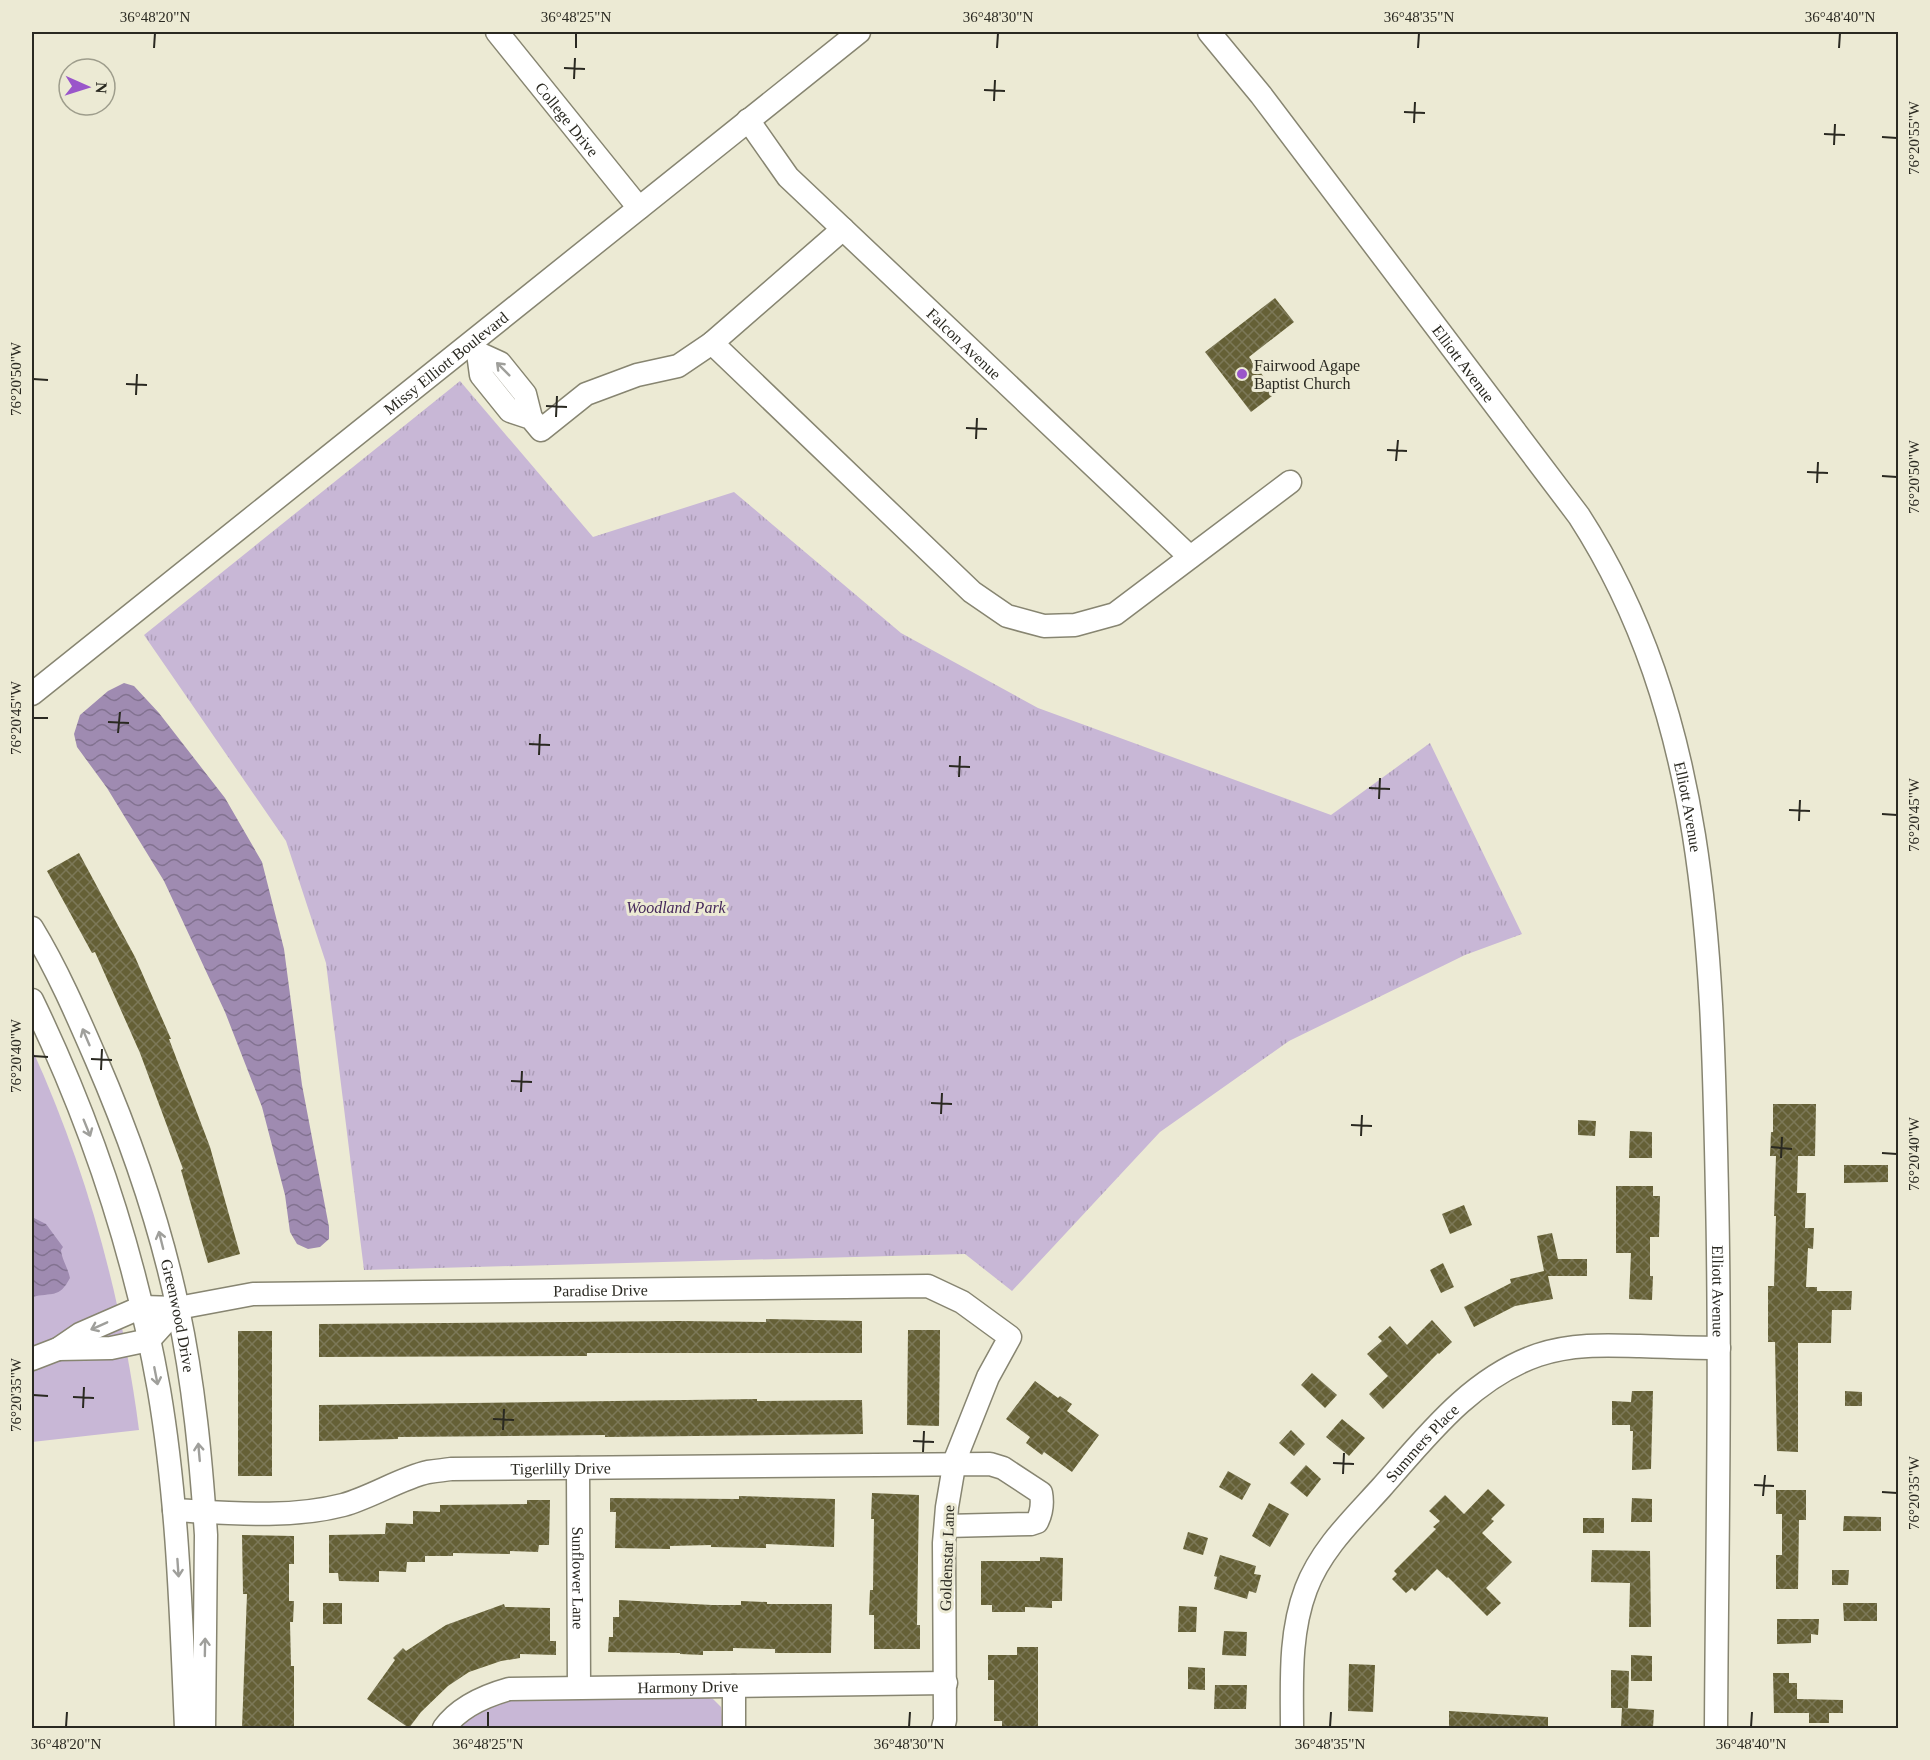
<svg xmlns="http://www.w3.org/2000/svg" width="1930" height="1760" viewBox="0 0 1930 1760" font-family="'Times New Roman',serif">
<defs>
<pattern id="park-tufts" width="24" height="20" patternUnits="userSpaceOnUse" patternTransform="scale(1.5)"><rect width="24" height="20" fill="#c8b7d6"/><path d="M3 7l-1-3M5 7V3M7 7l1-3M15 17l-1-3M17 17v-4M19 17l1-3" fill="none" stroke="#ac9db7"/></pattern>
<pattern id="water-waves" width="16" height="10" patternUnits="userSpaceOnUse" patternTransform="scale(1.5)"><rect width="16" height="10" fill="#9f8bb1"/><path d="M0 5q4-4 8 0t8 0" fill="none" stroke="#827290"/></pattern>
<pattern id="building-cross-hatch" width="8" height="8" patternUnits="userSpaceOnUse" patternTransform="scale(1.5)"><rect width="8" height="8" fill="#656036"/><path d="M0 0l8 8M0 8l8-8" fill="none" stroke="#7c7858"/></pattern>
</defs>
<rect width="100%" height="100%" fill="#ecead4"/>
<g fill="#c8b7d6">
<path d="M 32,1049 C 87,1170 122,1299 139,1430 L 32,1442 Z"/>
<path d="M 702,1696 L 713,1699 L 721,1707 L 723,1728 L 458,1728 C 476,1711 496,1703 520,1698 Z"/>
</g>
<polygon fill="url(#park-tufts)" points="460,381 593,537 734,492 901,633 1038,708 1331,815 1430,743 1522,934 1465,955 1289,1041 1160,1132 1012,1291 965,1254 364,1270 326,963 286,841 144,635"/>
<g fill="url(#water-waves)">
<polygon points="124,683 134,686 159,713 225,798 262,862 284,949 302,1085 329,1227 329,1239 320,1247 308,1249 297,1244 290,1232 285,1195 262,1107 225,1012 164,881 107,788 77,747 74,734 80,715 108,691"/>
<path d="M 32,1217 L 46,1224 L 63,1247 L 61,1250 C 62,1260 68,1268 70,1278 C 59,1299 52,1292 32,1297 Z"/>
</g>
<g fill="url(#building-cross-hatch)">
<polygon points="1275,298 1294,322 1249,357 1276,393 1251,412 1205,352"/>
<polygon points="79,853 135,957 171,1039 169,1039 210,1147 240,1254 208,1263 181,1170 183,1169 140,1053 95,952 92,953 47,871"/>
<polygon points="1773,1104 1816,1104 1815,1156 1798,1156 1797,1193 1806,1193 1805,1228 1814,1228 1813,1249 1808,1248 1806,1287 1817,1287 1817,1291 1852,1291 1851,1310 1832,1310 1831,1343 1798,1343 1798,1452 1777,1451 1775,1342 1768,1342 1768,1286 1774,1286 1776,1216 1774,1216 1776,1156 1770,1156 1771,1132 1773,1132"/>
<polygon points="1578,1120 1596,1121 1595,1136 1578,1135"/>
<polygon points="1630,1131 1652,1132 1652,1158 1629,1158"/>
<polygon points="1844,1165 1888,1165 1888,1182 1844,1183"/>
<polygon points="1616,1186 1653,1186 1653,1196 1660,1196 1659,1237 1650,1237 1650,1276 1653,1276 1652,1300 1629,1299 1631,1253 1616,1253"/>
<polygon points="1464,1205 1472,1225 1450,1234 1442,1214"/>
<polygon points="1552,1233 1558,1259 1587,1259 1587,1276 1548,1276 1553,1299 1515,1306 1474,1327 1464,1307 1511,1283 1510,1279 1544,1271 1537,1236"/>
<polygon points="1443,1263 1454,1287 1441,1293 1430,1270"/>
<polygon points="766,1319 862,1321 862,1353 587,1353 587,1356 319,1357 319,1324 680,1321 766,1322"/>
<polygon points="1432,1320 1452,1342 1439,1354 1438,1353 1383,1409 1369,1394 1388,1376 1367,1354 1382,1341 1378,1337 1390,1326 1407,1345"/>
<polygon points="908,1330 940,1330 939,1426 907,1425"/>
<rect x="238" y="1331" width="34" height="145"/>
<polygon points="1312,1373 1337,1395 1325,1408 1301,1385"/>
<polygon points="1035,1381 1058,1398 1060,1396 1072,1404 1067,1411 1099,1435 1072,1472 1044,1452 1042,1455 1026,1443 1030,1437 1006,1419"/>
<polygon points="1632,1391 1653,1391 1651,1469 1632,1470 1633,1431 1630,1431 1630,1425 1612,1425 1612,1401 1631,1402"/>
<polygon points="1845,1391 1862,1392 1862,1406 1845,1406"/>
<polygon points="757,1399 757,1401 862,1400 863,1434 605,1437 605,1435 398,1437 398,1439 319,1441 319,1405"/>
<polygon points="1342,1419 1365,1438 1349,1456 1326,1437"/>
<polygon points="1291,1430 1305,1444 1294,1456 1279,1443"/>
<polygon points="1306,1465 1321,1479 1307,1497 1290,1483"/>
<polygon points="1228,1471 1251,1484 1242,1500 1219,1487"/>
<polygon points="1488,1489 1505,1505 1491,1519 1494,1521 1482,1533 1512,1562 1486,1588 1501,1603 1487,1616 1448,1577 1447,1578 1437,1569 1415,1591 1412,1588 1406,1593 1392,1579 1397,1574 1394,1571 1436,1529 1433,1527 1440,1521 1429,1511 1445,1495 1464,1514"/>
<polygon points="1776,1490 1806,1490 1806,1520 1799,1520 1798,1589 1776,1589 1776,1555 1782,1555 1782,1514 1776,1514"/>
<polygon points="872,1493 919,1495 917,1625 920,1625 920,1649 874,1649 874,1615 869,1615 870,1590 873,1590 874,1519 871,1519"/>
<polygon points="739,1496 835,1499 834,1547 766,1544 766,1548 711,1547 711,1545 670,1546 670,1549 615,1548 616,1512 610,1512 610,1498 739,1499"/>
<polygon points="1632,1498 1652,1499 1652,1522 1631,1522"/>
<polygon points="527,1500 550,1500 549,1545 539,1545 538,1552 510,1551 510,1554 453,1553 453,1556 425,1556 425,1562 407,1562 406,1572 379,1571 379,1582 339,1581 338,1573 329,1573 329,1535 385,1534 386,1523 413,1524 413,1511 440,1512 440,1505 527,1504"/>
<polygon points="1269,1503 1289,1514 1270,1547 1252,1536"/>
<polygon points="1844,1516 1881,1517 1881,1531 1843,1531"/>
<rect x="1583" y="1518" width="21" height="15"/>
<polygon points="1188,1532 1208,1538 1203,1555 1183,1549"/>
<polygon points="242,1535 294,1536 294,1564 289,1564 289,1601 294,1601 293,1622 290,1622 291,1666 294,1666 294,1728 242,1728 247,1594 243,1594"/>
<polygon points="1592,1550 1650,1551 1651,1627 1629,1627 1630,1583 1591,1582"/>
<polygon points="1220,1555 1256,1566 1254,1574 1261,1575 1256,1593 1249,1591 1247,1599 1214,1589 1217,1577 1214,1576"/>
<polygon points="1040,1557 1063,1558 1062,1601 1052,1601 1052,1608 1025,1607 1025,1612 992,1612 992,1605 981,1605 981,1561 1040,1561"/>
<polygon points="1832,1570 1849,1570 1848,1585 1832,1585"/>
<polygon points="619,1600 712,1605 741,1605 741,1601 767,1602 767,1604 832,1604 831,1653 775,1653 775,1649 733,1648 733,1651 703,1651 703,1655 680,1654 680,1653 608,1652 609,1637 613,1637 613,1617 619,1617"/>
<rect x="323" y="1603" width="19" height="21"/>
<polygon points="1843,1603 1877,1603 1877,1621 1844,1621"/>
<polygon points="504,1604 505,1607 550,1608 550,1641 556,1641 556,1655 520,1654 520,1658 501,1661 469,1672 448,1686 421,1712 409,1728 367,1699 395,1660 393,1658 403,1648 406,1651 446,1625"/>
<polygon points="1179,1606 1197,1607 1196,1632 1178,1632"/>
<polygon points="1777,1619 1819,1619 1818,1635 1811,1634 1811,1643 1777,1644"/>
<polygon points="1224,1631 1247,1632 1246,1656 1222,1655"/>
<polygon points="1017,1647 1038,1647 1038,1728 1002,1728 1002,1721 994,1721 994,1680 988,1680 988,1655 1017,1655"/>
<polygon points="1631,1655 1652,1656 1652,1681 1631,1681"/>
<polygon points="1349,1664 1375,1665 1373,1712 1348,1711"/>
<polygon points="1188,1667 1205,1668 1205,1690 1188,1689"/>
<polygon points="1611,1670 1629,1671 1628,1708 1623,1708 1654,1710 1653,1728 1621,1728 1622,1708 1611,1708"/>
<polygon points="1773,1673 1789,1673 1789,1683 1797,1683 1797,1699 1843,1700 1843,1713 1829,1713 1829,1723 1809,1723 1809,1713 1774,1713"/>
<polygon points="1215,1685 1247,1685 1246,1709 1214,1709"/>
<polygon points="1449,1711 1548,1717 1548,1728 1449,1728"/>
</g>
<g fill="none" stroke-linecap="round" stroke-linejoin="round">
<g stroke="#878571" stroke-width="25">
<g id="minor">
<path id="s1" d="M 497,32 L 639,208"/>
<path id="s2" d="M 1209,32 L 1261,95 L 1579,516 C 1710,719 1712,961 1717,1194 C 1721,1372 1717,1550 1716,1728"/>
<path id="s3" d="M 748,120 L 788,177 L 1190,557"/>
<polyline points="712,343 972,592 1007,616 1044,626 1075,625 1115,614 1290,482"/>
<polyline points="531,418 510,411 481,375 478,353 500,363 525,394 531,418 541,430 586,394 637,375 678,366 712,343 843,229"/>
<path id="s4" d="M 32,694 L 859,32"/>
<path id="s5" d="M 32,928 C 57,969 77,1015 96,1059 C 131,1140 160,1223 178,1309 C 194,1384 201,1460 206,1535 L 204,1728"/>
<path d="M 32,1000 C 92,1124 135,1254 159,1390 C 178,1502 181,1616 186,1728"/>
<polyline points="58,1349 111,1348 149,1340 178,1308"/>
<path id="s6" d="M 32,1359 L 58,1349 L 80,1334 L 142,1307 L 178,1308 L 253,1294 L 928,1286 L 962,1302 L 1010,1337 L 988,1377 L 955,1460 L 947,1507 L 944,1543 L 945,1720 L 943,1728"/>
<path id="s7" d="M 578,1468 L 579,1687"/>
<path id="s8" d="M 174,1510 C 229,1513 289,1519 343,1505 C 372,1497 401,1478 428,1472 C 436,1471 444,1470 451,1469 L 990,1464 L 1003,1468 L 1041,1493 C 1043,1504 1042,1512 1037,1522 L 1031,1524 L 946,1526"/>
<polyline points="734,1686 734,1728"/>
<path id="s9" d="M 444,1728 C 459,1707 484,1696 509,1689 L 946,1683"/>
<path id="s10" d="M 1292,1728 C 1292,1682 1289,1634 1306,1589 C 1321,1549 1353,1519 1381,1488 C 1426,1437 1471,1378 1538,1355 C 1571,1344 1604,1345 1637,1346 C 1665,1347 1692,1348 1719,1348"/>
</g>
</g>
<use href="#minor" stroke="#fff" stroke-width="22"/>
</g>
<defs><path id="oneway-shaft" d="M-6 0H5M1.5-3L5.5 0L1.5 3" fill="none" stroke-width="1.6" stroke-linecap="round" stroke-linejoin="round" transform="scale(1.5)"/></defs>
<g stroke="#9f9f9b">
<use href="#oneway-shaft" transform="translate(503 369) rotate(-135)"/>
<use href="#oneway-shaft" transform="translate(86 1037) rotate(-113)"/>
<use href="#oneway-shaft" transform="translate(87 1128) rotate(68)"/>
<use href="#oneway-shaft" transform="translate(161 1240) rotate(-104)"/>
<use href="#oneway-shaft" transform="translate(99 1326) rotate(156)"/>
<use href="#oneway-shaft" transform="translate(156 1376) rotate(79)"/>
<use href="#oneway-shaft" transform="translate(199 1452) rotate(-95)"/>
<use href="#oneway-shaft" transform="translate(178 1568) rotate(86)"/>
<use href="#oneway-shaft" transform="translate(205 1647) rotate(-89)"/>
</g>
<path fill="none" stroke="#2a2921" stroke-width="2" d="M 154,48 L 155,33M 576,48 L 576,33M 997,48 L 998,33M 1418,48 L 1419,33M 1839,48 L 1840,33M 564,68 L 585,69M 574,79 L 575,58M 984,90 L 1005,91M 994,101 L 995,80M 1404,112 L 1425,113M 1414,123 L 1415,102M 1824,134 L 1845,135M 1882,137 L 1897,138M 1834,145 L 1835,124M 33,379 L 48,380M 126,384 L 147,385M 136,395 L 137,374M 546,406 L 567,407M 556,417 L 557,396M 966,428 L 987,429M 976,439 L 977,418M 1387,450 L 1407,451M 1396,461 L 1398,440M 1807,472 L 1828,473M 1882,476 L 1897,477M 1817,483 L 1818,462M 33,718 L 48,718M 108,722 L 129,723M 118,733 L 120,712M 529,744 L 550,745M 539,755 L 540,734M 949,766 L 970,767M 959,777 L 960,756M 1369,788 L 1390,789M 1379,799 L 1380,778M 1789,810 L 1810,811M 1882,814 L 1897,815M 1799,821 L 1800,800M 33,1056 L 48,1057M 91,1059 L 112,1060M 101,1070 L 102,1049M 511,1081 L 532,1082M 521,1092 L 522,1071M 931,1103 L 952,1104M 941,1114 L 942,1093M 1351,1125 L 1372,1126M 1361,1136 L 1362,1115M 1771,1147 L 1792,1149M 1882,1153 L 1897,1154M 1781,1158 L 1782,1137M 33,1395 L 48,1396M 73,1397 L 94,1398M 83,1408 L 84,1387M 493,1419 L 514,1420M 503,1430 L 504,1409M 913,1441 L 934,1442M 923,1452 L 924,1431M 1333,1463 L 1354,1464M 1343,1474 L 1344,1453M 1754,1485 L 1774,1486M 1882,1492 L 1897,1493M 1763,1496 L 1765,1475M 66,1727 L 67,1712M 488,1727 L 488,1712M 909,1727 L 910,1712M 1330,1727 L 1331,1712M 1751,1727 L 1752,1712"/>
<circle fill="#9a56ca" stroke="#ecead4" stroke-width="2" cx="1242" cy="374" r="6"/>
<g text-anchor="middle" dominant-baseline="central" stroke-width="6" stroke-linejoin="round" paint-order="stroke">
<g font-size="16" fill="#2a2921" stroke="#ecead4">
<text stroke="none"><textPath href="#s1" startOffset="112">College Drive</textPath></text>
<text stroke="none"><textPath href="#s3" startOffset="312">Falcon Avenue</textPath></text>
<text stroke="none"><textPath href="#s4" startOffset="530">Missy Elliott Boulevard</textPath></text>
<text stroke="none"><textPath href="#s2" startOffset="418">Elliott Avenue</textPath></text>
<text stroke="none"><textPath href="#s2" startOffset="922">Elliott Avenue</textPath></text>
<text stroke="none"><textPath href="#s6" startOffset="582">Paradise Drive</textPath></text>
<text stroke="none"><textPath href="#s2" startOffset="1408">Elliott Avenue</textPath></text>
<text stroke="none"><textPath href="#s5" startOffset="416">Greenwood Drive</textPath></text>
<text stroke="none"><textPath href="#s10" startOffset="328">Summers Place</textPath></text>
<text stroke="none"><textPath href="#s8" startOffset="394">Tigerlilly Drive</textPath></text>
<text transform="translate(947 1558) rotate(-88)">Goldenstar Lane</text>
<text stroke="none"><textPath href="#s7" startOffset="110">Sunflower Lane</textPath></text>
<text stroke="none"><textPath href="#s9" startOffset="256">Harmony Drive</textPath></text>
</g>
<g font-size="16" fill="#2a2921" stroke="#ecead4" text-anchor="start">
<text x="1254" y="365">Fairwood Agape<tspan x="1254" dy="18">Baptist Church</tspan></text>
</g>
<g font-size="16" font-style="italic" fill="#45285a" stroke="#ecead4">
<text x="676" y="907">Woodland Park</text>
</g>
</g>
<rect width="1930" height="1760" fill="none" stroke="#ecead4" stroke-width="66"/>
<g transform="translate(87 87) rotate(93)"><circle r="28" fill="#ecead4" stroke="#9e9d8c" stroke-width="1.5"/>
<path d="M0-4.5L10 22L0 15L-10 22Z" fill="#9a56ca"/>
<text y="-9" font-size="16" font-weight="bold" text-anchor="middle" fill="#2a2921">N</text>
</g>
<rect x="33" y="33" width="1864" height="1694" fill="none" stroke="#2a2921" stroke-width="2"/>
<g font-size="15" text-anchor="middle" fill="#2a2921">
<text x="155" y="22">36°48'20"N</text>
<text x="576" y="22">36°48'25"N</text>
<text x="998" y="22">36°48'30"N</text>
<text x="1419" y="22">36°48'35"N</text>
<text x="1840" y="22">36°48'40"N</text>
<text transform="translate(1914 138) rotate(-90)" y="5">76°20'55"W</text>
<text transform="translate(16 379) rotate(-90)" y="5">76°20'50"W</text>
<text transform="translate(1914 477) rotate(-90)" y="5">76°20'50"W</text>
<text transform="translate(16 718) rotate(-90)" y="5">76°20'45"W</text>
<text transform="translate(1914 815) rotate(-90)" y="5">76°20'45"W</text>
<text transform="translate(16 1056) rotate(-90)" y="5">76°20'40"W</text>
<text transform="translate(1914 1154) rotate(-90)" y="5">76°20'40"W</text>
<text transform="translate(16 1395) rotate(-90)" y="5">76°20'35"W</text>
<text transform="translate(1914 1493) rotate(-90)" y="5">76°20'35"W</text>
<text x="66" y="1749">36°48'20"N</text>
<text x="488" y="1749">36°48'25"N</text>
<text x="909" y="1749">36°48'30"N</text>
<text x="1330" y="1749">36°48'35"N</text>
<text x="1751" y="1749">36°48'40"N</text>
</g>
</svg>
